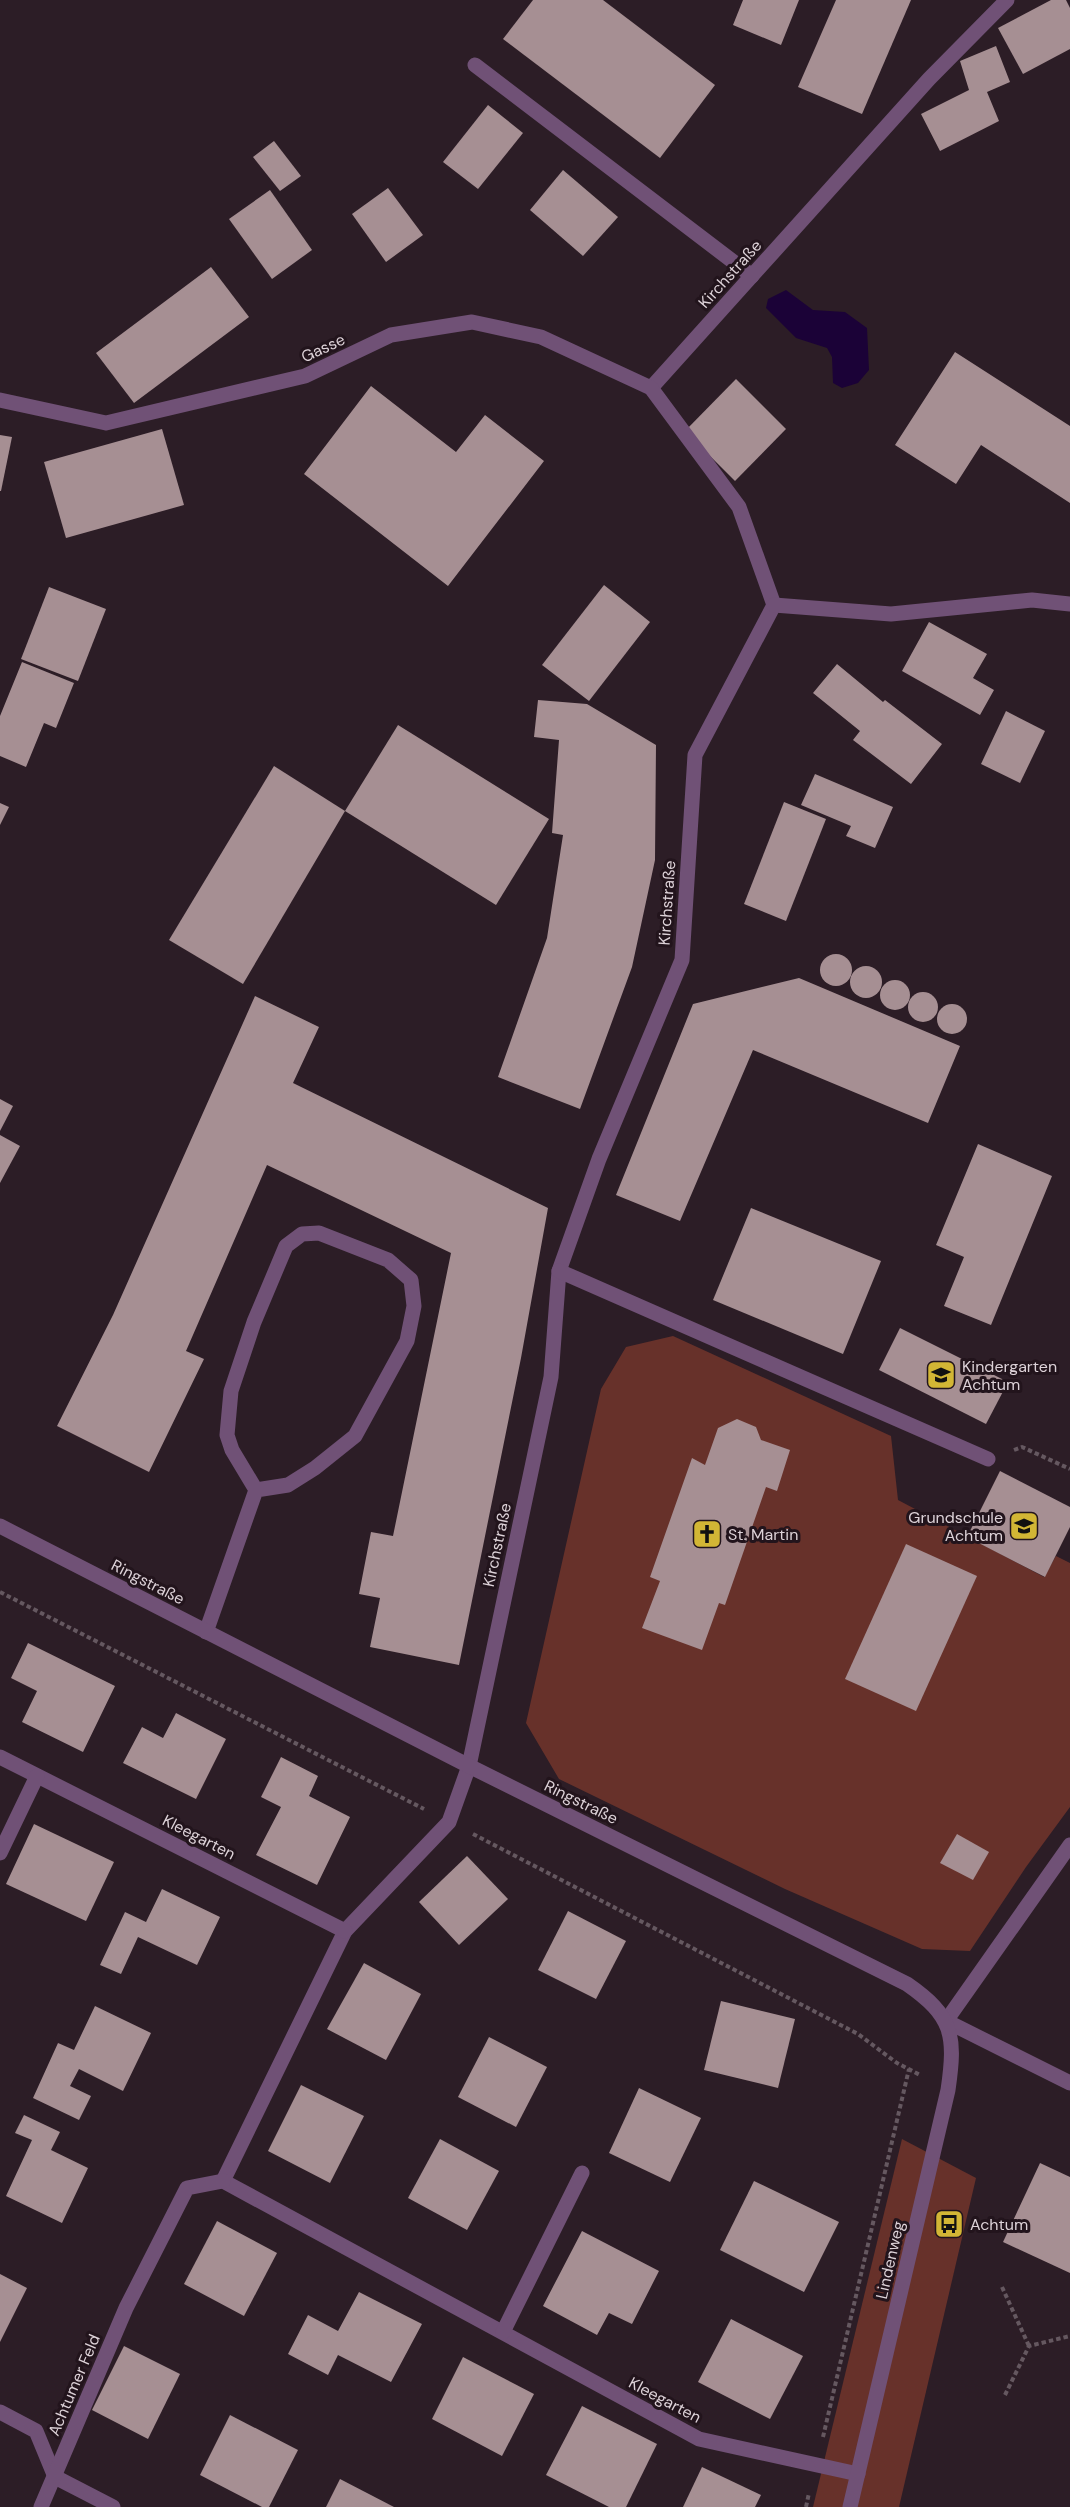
<svg xmlns="http://www.w3.org/2000/svg" width="1070" height="2507" viewBox="0 0 1070 2507" font-family="'DM Sans',sans-serif">
<rect width="100%" height="100%" fill="#2c1d26"/>
<g fill="#67312a">
<polygon points="673,1336 891,1436 898,1500 1044,1577 1056,1556 1070,1563 1070,1807 1026,1867 970,1951 922,1949 785,1889 559,1779 526,1723 601,1389 626,1347"/>
<polygon points="902,2139 976,2178 899,2507 813,2507"/>
</g>
<polygon fill="#1b0237" points="786,290 813,310 845,312 867,328 869,370 858,383 842,388 833,383 832,357 827,348 796,338 766,308 768,299"/>
<g fill="#a68f93">
<polygon points="533,0 603,0 715,85 660,158 503,39"/>
<polygon points="743,0 799,0 781,45 733,25"/>
<polygon points="836,0 911,0 862,114 798,87"/>
<polygon points="1051,0 1066,0 1070,8 1070,49 1023,74 998,28"/>
<polygon points="996,46 1010,82 987,92 999,121 940,151 921,114 969,90 960,61"/>
<polygon points="488,105 523,133 478,189 443,162"/>
<polygon points="274,141 301,176 280,191 253,157"/>
<polygon points="563,170 618,217 583,256 530,210"/>
<polygon points="388,188 423,235 386,262 352,214"/>
<polygon points="270,190 312,250 272,279 229,219"/>
<polygon points="211,267 249,317 134,403 96,353"/>
<polygon points="955,352 1070,426 1070,503 981,445 956,484 895,445"/>
<polygon points="736,379 786,429 735,481 685,431"/>
<polygon points="371,386 456,452 485,415 544,461 448,586 304,474"/>
<polygon points="162,429 184,505 66,538 44,462"/>
<polygon points="0,435 12,437 1,491 0,491"/>
<polygon points="604,585 650,622 589,701 542,665"/>
<polygon points="49,587 106,609 78,681 21,659"/>
<polygon points="929,622 987,654 973,678 994,690 980,715 902,671"/>
<polygon points="22,662 74,683 56,728 44,723 26,767 0,756 0,716"/>
<polygon points="837,664 883,702 885,700 942,744 911,784 853,740 860,731 813,693"/>
<polygon points="538,700 587,704 656,745 655,860 632,967 580,1109 498,1077 547,938 563,835 552,833 559,740 534,737"/>
<polygon points="1006,711 1045,731 1020,783 981,764"/>
<polygon points="398,725 549,819 496,905 345,811"/>
<polygon points="274,766 345,811 243,984 169,940"/>
<polygon points="815,774 893,807 875,848 846,836 851,826 801,805"/>
<polygon points="784,802 826,819 786,921 744,904"/>
<polygon points="0,803 9,807 0,825"/>
<circle cx="836" cy="970" r="16"/>
<circle cx="866" cy="982" r="16"/>
<polygon points="799,978 960,1046 928,1123 753,1050 680,1221 616,1195 693,1004"/>
<circle cx="895" cy="995" r="15"/>
<circle cx="923" cy="1007" r="15"/>
<polygon points="255,996 319,1027 293,1083 548,1208 521,1358 459,1665 370,1647 380,1598 359,1594 371,1532 393,1536 451,1253 267,1165 186,1351 204,1359 149,1472 57,1426 113,1315"/>
<circle cx="952" cy="1019" r="15"/>
<polygon points="0,1099 13,1106 0,1131"/>
<polygon points="0,1135 20,1146 0,1183"/>
<polygon points="978,1144 1052,1176 991,1325 944,1306 964,1257 936,1245"/>
<polygon points="751,1208 881,1261 843,1354 713,1300"/>
<polygon points="900,1328 1008,1382 986,1424 879,1370"/>
<polygon points="737,1419 756,1427 761,1440 790,1450 777,1491 766,1487 725,1605 719,1603 702,1650 642,1628 660,1581 650,1577 692,1458 705,1465 718,1428"/>
<polygon points="1000,1471 1070,1507 1070,1527 1045,1577 967,1537"/>
<polygon points="906,1544 977,1576 916,1711 845,1679"/>
<polygon points="28,1643 115,1686 83,1752 22,1722 37,1691 11,1678"/>
<polygon points="176,1713 226,1739 196,1799 123,1763 142,1727 163,1738"/>
<polygon points="281,1757 318,1776 309,1796 350,1817 317,1885 256,1855 281,1807 261,1797"/>
<polygon points="34,1824 114,1862 86,1921 6,1884"/>
<polygon points="957,1834 989,1852 973,1880 940,1863"/>
<polygon points="467,1856 508,1899 459,1945 419,1902"/>
<polygon points="162,1889 220,1917 197,1965 138,1937 121,1974 100,1965 125,1912 146,1922"/>
<polygon points="568,1911 626,1941 596,1999 538,1970"/>
<polygon points="364,1963 421,1994 386,2060 327,2029"/>
<polygon points="721,2001 795,2019 778,2088 704,2070"/>
<polygon points="95,2006 151,2033 123,2091 79,2069 70,2086 91,2096 79,2120 33,2098 58,2043 74,2050"/>
<polygon points="489,2037 547,2067 516,2127 458,2097"/>
<polygon points="301,2085 364,2116 330,2183 268,2151"/>
<polygon points="639,2088 701,2118 670,2182 609,2153"/>
<polygon points="24,2115 60,2132 51,2150 88,2168 62,2223 6,2196 32,2140 15,2133"/>
<polygon points="440,2139 499,2171 467,2230 408,2198"/>
<polygon points="1040,2163 1070,2177 1070,2273 1003,2242"/>
<polygon points="754,2181 839,2222 804,2292 720,2250"/>
<polygon points="217,2221 277,2253 244,2316 184,2284"/>
<polygon points="582,2231 659,2271 632,2324 609,2313 597,2335 543,2306"/>
<polygon points="0,2274 27,2288 0,2342"/>
<polygon points="359,2292 422,2324 391,2382 338,2355 328,2375 288,2354 308,2315 338,2331"/>
<polygon points="731,2319 803,2356 770,2419 698,2382"/>
<polygon points="124,2346 180,2374 148,2439 92,2410"/>
<polygon points="463,2357 534,2394 502,2456 432,2419"/>
<polygon points="582,2406 657,2444 626,2507 609,2507 546,2475"/>
<polygon points="230,2415 298,2450 269,2507 262,2507 200,2475"/>
<polygon points="702,2467 761,2495 755,2507 683,2507"/>
<polygon points="340,2479 394,2507 326,2507"/>
</g>
<g fill="none" stroke-linecap="round" stroke-linejoin="round">
<g stroke="#655860" stroke-width="4" stroke-dasharray="4.5 3" stroke-linecap="butt">
<polyline points="1014,1450 1022,1447 1070,1469"/>
<polyline points="0,1592 424,1809"/>
<polyline points="473,1834 858,2034 897,2063 920,2075"/>
<polyline points="1002,2287 1029,2346"/>
<polyline points="1005,2395 1029,2346 1070,2336"/>
<polyline points="823,2437 909,2069"/>
<polyline points="806,2507 809,2493"/>
</g>
<g stroke="#705176" stroke-width="15">
<polyline points="475,65 752,276"/>
<polyline points="206,1632 256,1490 232,1450 227,1435 231,1391 254,1322 286,1246 302,1234 319,1233 388,1260 411,1280 414,1306 407,1341 355,1436 315,1468 288,1485 256,1490"/>
</g>
<g stroke="#705176" stroke-width="15">
<polyline points="651,388 929,79 1007,0"/>
<polyline points="0,400 106,423 305,376 391,335 472,322 541,337 651,388 739,507 774,605 695,755 682,960 599,1159 559,1271 551,1377 469,1766 449,1822 345,1931 223,2181 699,2439 858,2474"/>
<polyline points="774,605 891,614 1032,600 1070,604"/>
<polyline points="559,1271 988,1459"/>
<polyline points="0,1757 345,1931"/>
<polyline points="1070,1845 946,2021 1070,2083"/>
<polyline points="0,1853 37,1776"/>
<polyline points="503,2332 582,2173"/>
<polyline points="0,2412 36,2431 55,2477 113,2507"/>
<polyline points="41,2507 126,2308 187,2188 223,2181"/>
</g>
<path stroke="#705176" stroke-width="15" d="M 0,1526 L 469,1766 L 907,1984 C 953,2016 956,2035 948,2090 L 850,2507"/>
</g>
<defs>
<g id="school-square" transform="scale(1.5)"><rect x="-9" y="-9" width="18" height="18" rx="4" fill="#d2b635" stroke="#22141c"/><path d="M0-5L7-2L0 1L-7-2ZM-4 1L0 2.5L4 1V4Q0 6-4 4Z" fill="#111"/></g>
<g id="church-square" transform="scale(1.5)"><rect x="-9" y="-9" width="18" height="18" rx="4" fill="#d2b635" stroke="#22141c"/><path d="M-1.2-6h2.4v3.5h3.3v2.4h-3.3V6h-2.4V-.1h-3.3v-2.4h3.3Z" fill="#111"/></g>
<g id="bus-square" transform="scale(1.5)"><rect x="-9" y="-9" width="18" height="18" rx="4" fill="#d2b635" stroke="#22141c"/><path d="M-5-6H5V4H4V6H2V4H-2V6H-4V4H-5ZM-3.5-4V0h7V-4ZM-3.5 1.2v1.5H-2V1.2ZM2 1.2v1.5H3.5V1.2Z" fill="#111"/></g>
</defs>
<g fill-rule="evenodd">
<use href="#school-square" x="941" y="1375"/>
<use href="#school-square" x="1024" y="1526"/>
<use href="#church-square" x="707" y="1534"/>
<use href="#bus-square" x="949" y="2224"/>
</g>
<g text-anchor="middle" dominant-baseline="central" stroke-width="6" stroke-linejoin="round" paint-order="stroke">
<g font-size="16" fill="#ddd2d8" stroke="#22141c">
<text transform="translate(730 274) rotate(-48)">Kirchstraße</text>
<text transform="translate(323 348) rotate(-25)">Gasse</text>
<text transform="translate(667 903) rotate(-86)">Kirchstraße</text>
<text transform="translate(497 1545) rotate(-78)">Kirchstraße</text>
<text transform="translate(148 1582) rotate(27)">Ringstraße</text>
<text transform="translate(581 1802) rotate(26)">Ringstraße</text>
<text transform="translate(199 1837) rotate(27)">Kleegarten</text>
<text transform="translate(890 2260) rotate(-77)">Lindenweg</text>
<text transform="translate(74 2385) rotate(-67)">Achtumer Feld</text>
<text transform="translate(665 2400) rotate(28)">Kleegarten</text>
</g>
<g font-size="16" fill="#ddd2d8" stroke="#22141c" text-anchor="start">
<text x="962" y="1366">Kindergarten<tspan x="962" dy="18">Achtum</tspan></text>
<text x="1003" y="1517" text-anchor="end">Grundschule<tspan x="1003" dy="18">Achtum</tspan></text>
<text x="728" y="1534">St. Martin</text>
<text x="970" y="2224">Achtum</text>
</g>
</g>
</svg>
